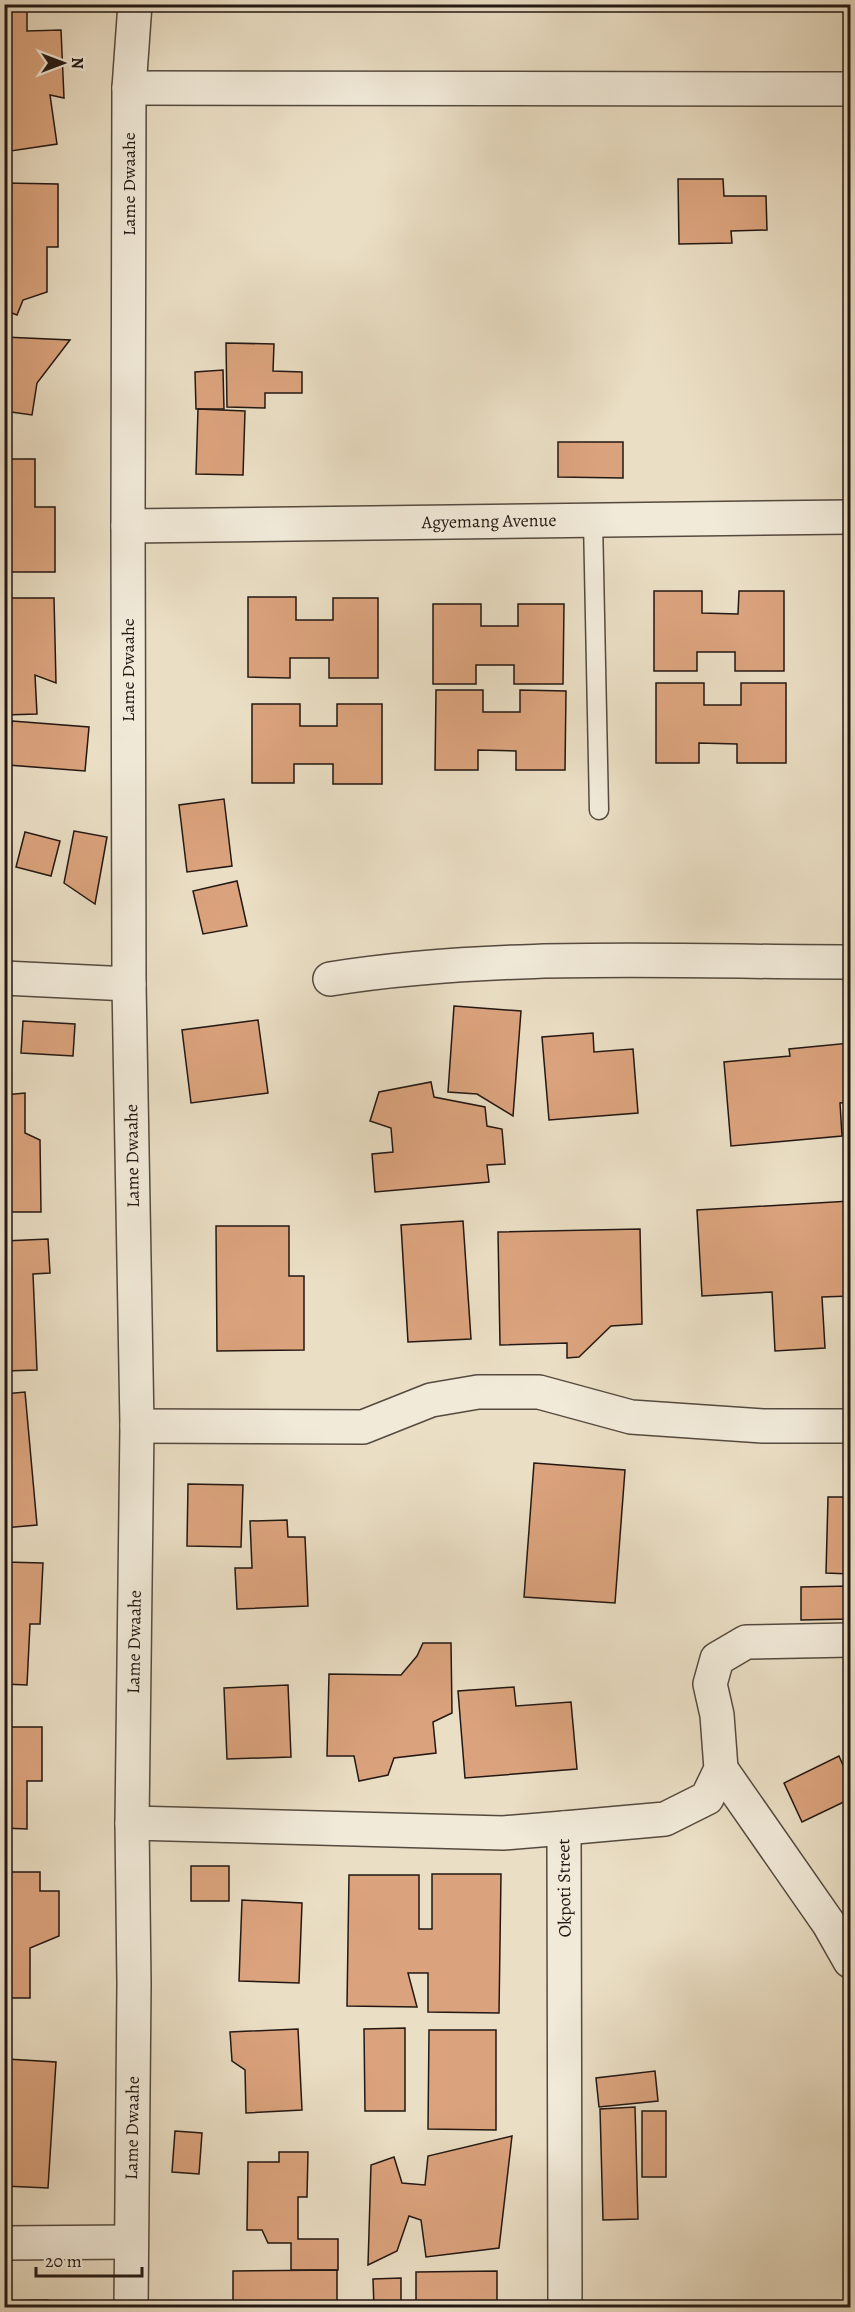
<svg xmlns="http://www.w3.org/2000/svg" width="855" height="2312" viewBox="0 0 855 2312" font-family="Alegreya,serif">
<rect width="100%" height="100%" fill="#eadec4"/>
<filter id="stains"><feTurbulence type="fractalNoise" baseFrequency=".00333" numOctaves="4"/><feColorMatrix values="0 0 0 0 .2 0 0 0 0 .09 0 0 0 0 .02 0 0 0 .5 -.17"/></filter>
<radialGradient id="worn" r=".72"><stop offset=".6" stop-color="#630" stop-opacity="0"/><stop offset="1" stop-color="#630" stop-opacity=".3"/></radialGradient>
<g fill="#dba37d" stroke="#231813" stroke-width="1.5">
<polygon points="27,9 27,31 61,30 64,98 50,95 57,144 4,152 4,10"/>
<polygon points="678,179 723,179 724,196 766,196 767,230 731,231 732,243 679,244"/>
<polygon points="4,183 58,184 58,247 47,247 47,292 23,300 17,315 4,310"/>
<polygon points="4,337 70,340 37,383 32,415 4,411"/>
<polygon points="226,343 274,344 273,371 302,372 302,393 265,393 265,408 227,407"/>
<polygon points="223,370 224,409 196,409 195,372"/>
<polygon points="198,409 245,411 243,475 196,474"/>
<polygon points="558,442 623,442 623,478 558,477"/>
<polygon points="4,443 8,443 8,459 35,459 35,507 55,507 55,572 4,572"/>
<polygon points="849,588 850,588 850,668 848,667"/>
<polygon points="654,591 702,591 702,613 738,614 739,591 784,591 784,671 735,671 735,652 697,652 697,671 654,671"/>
<polygon points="248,597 296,597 296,620 333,620 333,598 378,598 378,678 329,678 329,658 290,658 290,678 248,677"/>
<polygon points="4,598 54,598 56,683 35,675 37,714 4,715"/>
<polygon points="433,604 481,604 481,626 518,626 518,604 564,604 563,684 514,684 514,665 476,665 476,684 433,684"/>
<polygon points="656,683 704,683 704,705 741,705 741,683 786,683 786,763 737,763 737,744 699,743 699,763 656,763"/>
<polygon points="436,690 483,690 483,712 520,712 520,690 566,691 565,770 516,770 516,751 478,750 478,770 435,770"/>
<polygon points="252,704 300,704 300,726 337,726 337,704 382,704 382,784 333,784 333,764 294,764 294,783 252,783"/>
<polygon points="12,721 89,727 85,771 8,765"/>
<polygon points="224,799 232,866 187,872 179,805"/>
<polygon points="74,831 107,837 95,904 64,883"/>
<polygon points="25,832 60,841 51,876 16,867"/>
<polygon points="237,881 247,926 203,934 193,891"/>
<polygon points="454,1006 521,1011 513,1116 477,1094 448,1092"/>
<polygon points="258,1020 268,1093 191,1103 182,1030"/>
<polygon points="23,1021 75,1024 73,1056 21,1053"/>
<polygon points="593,1033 594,1052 633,1049 638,1113 549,1120 542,1037"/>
<polygon points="850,1043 850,1102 840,1103 842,1136 731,1146 724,1062 790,1056 789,1049"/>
<polygon points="431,1082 434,1097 485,1107 487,1126 502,1129 505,1164 487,1165 489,1182 375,1192 372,1154 393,1152 391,1128 370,1121 379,1092"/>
<polygon points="25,1093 25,1133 40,1140 41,1212 4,1212 4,1095"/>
<polygon points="850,1201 850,1296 822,1297 825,1348 775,1351 772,1292 702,1296 697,1210"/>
<polygon points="463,1221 471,1339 408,1342 401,1225"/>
<polygon points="216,1226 289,1226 289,1276 304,1276 304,1350 217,1351"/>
<polygon points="640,1229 642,1324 611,1326 579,1357 567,1358 567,1343 500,1345 498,1232"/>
<polygon points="48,1239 50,1273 33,1274 37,1370 4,1371 4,1241"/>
<polygon points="25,1392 37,1525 4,1528 4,1394"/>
<polygon points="534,1463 625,1470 615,1603 524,1597"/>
<polygon points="188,1484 243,1485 241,1547 187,1546"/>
<polygon points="828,1497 850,1497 850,1574 826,1573"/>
<polygon points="287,1520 288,1537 305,1537 308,1606 237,1609 235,1568 252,1568 250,1521"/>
<polygon points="4,1562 43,1563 40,1624 30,1624 27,1685 4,1684"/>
<polygon points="850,1586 850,1619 801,1620 801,1587"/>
<polygon points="423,1643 451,1643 452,1713 433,1722 436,1753 394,1758 388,1775 359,1781 354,1756 327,1756 329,1674 401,1675 417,1656"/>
<polygon points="288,1685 291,1757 227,1759 224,1688"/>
<polygon points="514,1687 516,1706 571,1702 577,1769 465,1778 458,1691"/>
<polygon points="4,1727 42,1727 42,1781 27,1781 27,1829 4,1828"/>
<polygon points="839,1756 850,1781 850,1799 802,1822 784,1783"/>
<rect x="191" y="1866" width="38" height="35"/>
<polygon points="4,1872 40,1872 40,1891 59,1891 59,1936 30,1948 30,1998 4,1998"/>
<polygon points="432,1874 501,1874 499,2013 428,2012 428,1973 408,1973 417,2007 347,2006 349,1875 419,1875 419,1929 432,1929"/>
<polygon points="242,1900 302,1903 299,1983 239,1981"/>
<polygon points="405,2028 405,2111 365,2111 364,2029"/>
<polygon points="298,2029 302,2110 246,2113 245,2070 232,2061 230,2032"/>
<polygon points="429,2030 496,2030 496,2130 428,2129"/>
<polygon points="4,2050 8,2050 7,2059 56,2062 48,2188 4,2186"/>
<polygon points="655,2071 658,2101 599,2107 596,2078"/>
<polygon points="635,2107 638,2219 603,2220 600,2109"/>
<rect x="642" y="2111" width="24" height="66"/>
<polygon points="175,2131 202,2133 199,2174 172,2172"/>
<polygon points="512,2136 499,2248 426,2257 421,2220 409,2216 397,2251 368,2265 371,2165 394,2157 402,2183 425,2185 428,2156"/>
<polygon points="279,2152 308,2152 307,2197 298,2197 298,2239 338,2239 338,2270 291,2270 291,2243 268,2243 262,2230 247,2230 248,2162 279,2162"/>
<polygon points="337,2270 337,2308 233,2308 233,2271"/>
<polygon points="497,2271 497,2308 374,2308 373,2279 401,2278 401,2301 416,2301 416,2272"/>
<polygon points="48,2300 48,2308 4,2308 4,2301"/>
</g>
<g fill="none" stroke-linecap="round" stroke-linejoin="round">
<g stroke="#554a3f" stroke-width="21">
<polyline id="service" points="593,520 599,810"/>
</g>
<g stroke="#554a3f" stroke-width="36">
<g id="minor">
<polyline points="129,88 850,89"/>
<polyline points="128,526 850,517"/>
<polyline points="4,978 129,984"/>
<path d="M 330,979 C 500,952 679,962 850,962"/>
<polyline points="137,1426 363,1427 431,1400 478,1392 539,1392 631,1417 763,1426 850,1426"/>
<polyline points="721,1769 829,1924 850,1961"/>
<polyline points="132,1823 503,1833 564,1828 565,2308"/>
<polyline points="564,1828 665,1819 707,1798 721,1769 717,1715 710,1684 717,1659 746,1642 850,1640"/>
<polyline points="4,2243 131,2242"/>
</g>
</g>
<g stroke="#554a3f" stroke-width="36">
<polyline id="tertiary" points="131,2308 134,1984 132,1823 137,1426 129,984 128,526 129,88 135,4"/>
</g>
<use href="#service" stroke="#f1ead9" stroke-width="18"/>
<use href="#minor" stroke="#f1ead9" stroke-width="33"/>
<use href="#tertiary" stroke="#f1ead9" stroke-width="33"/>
</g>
<g text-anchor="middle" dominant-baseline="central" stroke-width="4.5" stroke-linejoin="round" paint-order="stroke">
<g font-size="18" fill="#231813" stroke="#f1ead9">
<text transform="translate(129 184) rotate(-90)">Lame Dwaahe</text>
<text transform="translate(489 521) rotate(-1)">Agyemang Avenue</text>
<text transform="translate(128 670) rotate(-90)">Lame Dwaahe</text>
<text transform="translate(132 1156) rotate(-91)">Lame Dwaahe</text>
<text transform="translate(134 1642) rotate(-89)">Lame Dwaahe</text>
<text transform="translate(564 1888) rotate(-91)">Okpoti Street</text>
<text transform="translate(132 2128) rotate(-89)">Lame Dwaahe</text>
</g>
</g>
<rect width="855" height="2312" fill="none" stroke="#eadec4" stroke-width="24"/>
<rect x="6" y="6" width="843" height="2300" fill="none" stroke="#231813" stroke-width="3"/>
<rect x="12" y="12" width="831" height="2288" fill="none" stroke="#231813" stroke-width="1.5"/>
<g transform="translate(63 63) rotate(90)" stroke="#f1ead9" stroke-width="4.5" paint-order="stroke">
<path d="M0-4.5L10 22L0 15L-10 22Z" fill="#231813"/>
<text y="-9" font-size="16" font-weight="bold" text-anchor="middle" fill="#231813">N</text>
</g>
<path d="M36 2267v9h106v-9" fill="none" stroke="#231813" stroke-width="3"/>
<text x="45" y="2267" font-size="18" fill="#231813" stroke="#f1ead9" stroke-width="4.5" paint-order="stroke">20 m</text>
<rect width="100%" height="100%" filter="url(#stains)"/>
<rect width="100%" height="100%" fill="url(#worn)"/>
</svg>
